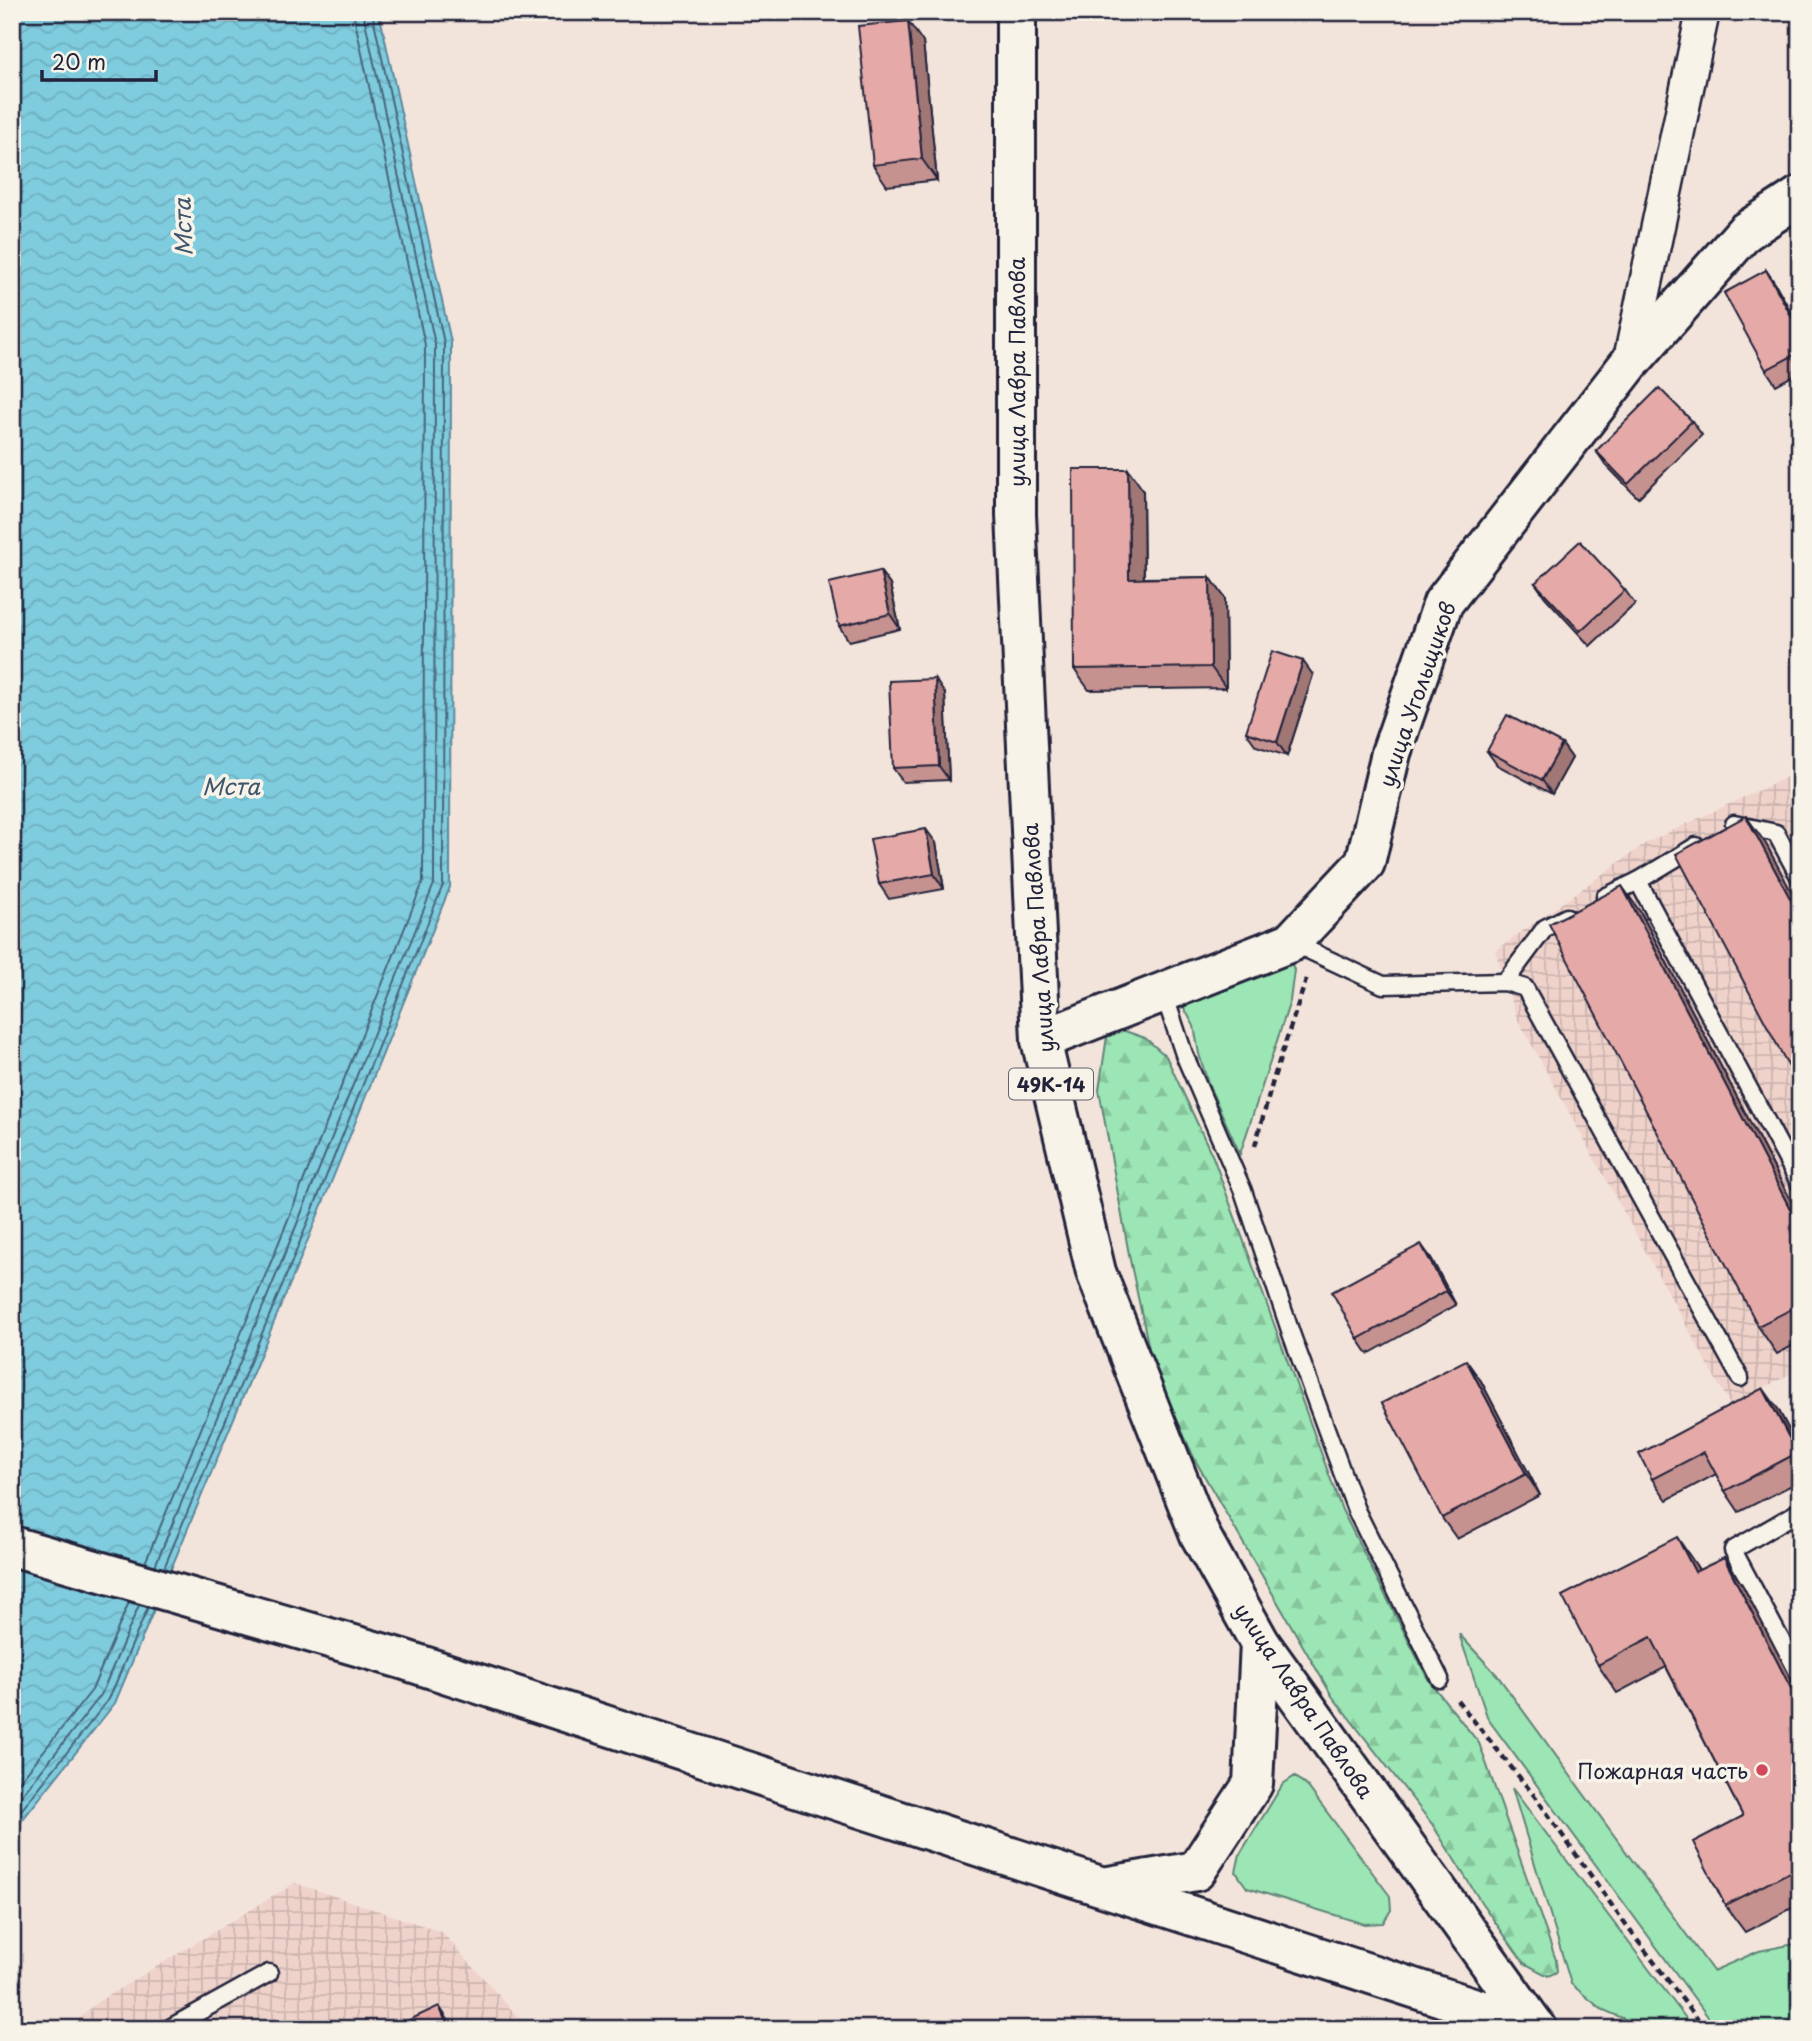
<svg xmlns="http://www.w3.org/2000/svg" width="1812" height="2041" viewBox="0 0 1812 2041" font-family="'Playpen Sans',sans-serif">
<defs>
<pattern id="industrial-grid" width="8" height="8" patternUnits="userSpaceOnUse" patternTransform="scale(1.75)"><rect width="8" height="8" fill="#efd3cb"/><path d="M0 4h8M4 0v8" fill="none" stroke="#cdb5af"/></pattern>
<pattern id="forest-firs" width="22" height="20" patternUnits="userSpaceOnUse" patternTransform="scale(1.75)"><rect width="22" height="20" fill="#9ce5b4"/><path d="M5 1l3.5 6h-7zM16 11l3.5 6h-7z" fill="#86c49c"/></pattern>
<pattern id="water-waves" width="16" height="10" patternUnits="userSpaceOnUse" patternTransform="scale(1.75)"><rect width="16" height="10" fill="#7fccde"/><path d="M0 5q4-4 8 0t8 0" fill="none" stroke="#6dafbf"/></pattern>
</defs>
<rect width="100%" height="100%" fill="#f3e4db"/>
<filter id="ink" filterUnits="userSpaceOnUse"><feTurbulence type="fractalNoise" baseFrequency=".0143" numOctaves="2"/><feDisplacementMap in="SourceGraphic" scale="14" xChannelSelector="R" yChannelSelector="G"/><feConvolveMatrix kernelMatrix="1 2 1 2 8 2 1 2 1" color-interpolation-filters="sRGB"/></filter>
<g filter="url(#ink)">
<g fill="url(#industrial-grid)">
<polygon points="1800,771 1800,1369 1730,1405 1517,1018 1495,951 1646,843"/>
<polygon points="295,1883 442,1932 529,2029 67,2029 96,2003"/>
</g>
<g fill="#9ce5b4" stroke="#5f8478" stroke-width="2">
<polygon points="1290,960 1294,970 1290,1001 1240,1154 1209,1086 1199,1054 1194,1026 1183,1006 1192,998"/>
<polygon points="1459,1634 1497,1675 1713,1971 1759,1951 1800,1943 1800,2029 1717,2029 1488,1719"/>
<polygon points="1295,1776 1308,1787 1390,1896 1391,1910 1383,1923 1364,1924 1247,1888 1236,1872 1240,1854 1283,1784"/>
<polygon points="1512,1788 1685,2017 1693,2029 1648,2029 1601,2009 1571,1984"/>
</g>
<polygon fill="url(#forest-firs)" stroke="#5f8478" stroke-width="2" points="1122,1030 1145,1038 1166,1056 1213,1157 1342,1510 1429,1681 1479,1743 1556,1960 1557,1972 1548,1976 1524,1963 1481,1902 1432,1824 1332,1696 1195,1460 1153,1367 1130,1260 1099,1090 1107,1036"/>
<polygon fill="url(#water-waves)" stroke="#5a889d" stroke-width="2" points="12,12 379,12 451,342 450,887 297,1267 115,1703 12,1833"/>
<g fill="none" stroke-linecap="round" stroke-linejoin="round">
<g stroke="#47667c" stroke-width="2">
<polyline points="145,1563 273,1257 423,882 425,345 353,12"/>
<polyline points="155,1566 282,1261 434,884 435,344 363,12"/>
<polyline points="164,1568 291,1264 443,885 444,343 372,12"/>
<polyline points="12,1791 92,1690 129,1602"/>
<polyline points="12,1808 101,1695 139,1605"/>
<polyline points="12,1822 109,1699 148,1607"/>
</g>
<g stroke="#22223b" stroke-width="21">
<g id="service">
<polyline points="1734,824 1776,833 1800,878"/>
<polyline points="1638,881 1696,846"/>
<polyline points="1605,897 1638,881 1800,1184"/>
<polyline points="1291,942 1383,985 1505,982 1525,988 1740,1378"/>
<polyline points="1505,982 1545,928 1567,917"/>
<polyline points="1163,991 1184,1054 1243,1191 1292,1336 1356,1510 1440,1679"/>
<polyline points="1800,1511 1733,1550 1800,1676"/>
<polyline points="168,2029 269,1973"/>
</g>
</g>
<g stroke="#22223b" stroke-width="37">
<polyline id="minor" points="1629,364 1703,12"/>
</g>
<g stroke="#22223b" stroke-width="44">
<polyline id="tertiary" points="1041,1040 1291,942 1365,863 1391,753 1443,603 1629,364 1745,232 1800,196"/>
</g>
<g stroke="#22223b" stroke-width="44">
<g id="secondary">
<polyline points="12,1546 402,1659 1537,2028"/>
<polyline points="1109,1886 1196,1871 1253,1784 1260,1643"/>
</g>
</g>
<g stroke="#22223b" stroke-width="44">
<polyline id="primary" points="1016,12 1016,515 1041,1040 1096,1272 1200,1535 1260,1643 1537,2029"/>
</g>
<g stroke="#22223b" stroke-width="4.5" stroke-dasharray="7 5" stroke-linecap="butt">
<polyline points="1255,1146 1274,1077 1307,977"/>
<polyline points="1457,1700 1537,1799 1625,1924 1705,2029"/>
</g>
<use href="#service" stroke="#f7f3e8" stroke-width="16"/>
<use href="#minor" stroke="#f7f3e8" stroke-width="32"/>
<use href="#tertiary" stroke="#f7f3e8" stroke-width="38"/>
<use href="#secondary" stroke="#f7f3e8" stroke-width="38"/>
<use href="#primary" stroke="#f7f3e8" stroke-width="38"/>
</g>
<g fill="#c59290" stroke="#22223b" stroke-width="2">
<polygon points="923,42 937,180 887,186 873,165"/>
<polygon points="1766,270 1776,285 1800,328 1800,372 1776,385 1766,370"/>
<polygon points="1692,421 1702,435 1638,498 1606,465 1596,451"/>
<polygon points="1143,490 1144,578 1210,577 1225,598 1226,688 1089,690 1074,669"/>
<polygon points="880,571 890,585 900,629 849,641 839,626"/>
<polygon points="1535,583 1625,590 1635,604 1590,646 1545,597"/>
<polygon points="1313,675 1287,756 1256,746 1246,732"/>
<polygon points="945,694 949,780 903,782 893,768"/>
<polygon points="1562,744 1572,758 1552,794 1497,765 1487,751"/>
<polygon points="936,843 944,889 889,899 879,884"/>
<polygon points="1641,913 1800,1218 1800,1342 1777,1354 1758,1326"/>
<polygon points="1431,1258 1456,1305 1368,1354 1358,1339"/>
<polygon points="1481,1381 1540,1495 1457,1539 1442,1518"/>
<polygon points="1778,1409 1800,1451 1800,1481 1739,1512 1725,1491 1716,1474 1667,1500 1652,1479"/>
<polygon points="1724,1558 1743,1586 1800,1696 1800,1904 1745,1932 1725,1905 1743,1816 1666,1667 1617,1693 1598,1665 1696,1565 1699,1570"/>
</g>
<g fill="#a07775" stroke="#22223b" stroke-width="2">
<polygon points="908,21 923,42 937,180 922,159"/>
<polygon points="1766,270 1776,285 1800,328 1800,332"/>
<polygon points="1128,469 1143,490 1144,600 1129,579"/>
<polygon points="880,571 890,585 900,629 890,614"/>
<polygon points="1210,577 1225,598 1226,688 1211,667"/>
<polygon points="1303,661 1313,675 1287,756 1277,742"/>
<polygon points="935,679 945,694 949,780 939,766"/>
<polygon points="1562,744 1572,758 1552,794 1542,780"/>
<polygon points="1746,816 1766,844 1800,908 1800,917"/>
<polygon points="926,829 936,843 944,889 934,874"/>
<polygon points="1622,886 1641,913 1800,1218 1800,1228"/>
<polygon points="1421,1244 1431,1258 1456,1305 1446,1291"/>
<polygon points="1466,1360 1481,1381 1540,1495 1526,1474"/>
<polygon points="1763,1388 1778,1409 1800,1451 1800,1456"/>
<polygon points="1677,1537 1696,1565 1715,1600 1695,1572"/>
<polygon points="1724,1558 1743,1586 1800,1696 1800,1706"/>
<polygon points="439,2006 454,2029 449,2029"/>
</g>
<g fill="#e5aaa7" stroke="#22223b" stroke-width="2">
<polygon points="908,21 922,159 873,165 858,26"/>
<polygon points="1766,270 1800,332 1800,352 1766,370 1724,293"/>
<polygon points="1659,388 1692,421 1628,484 1596,451"/>
<polygon points="1073,469 1128,469 1129,579 1210,577 1211,667 1074,669"/>
<polygon points="1580,541 1625,590 1580,631 1535,583"/>
<polygon points="880,571 890,614 839,626 829,583"/>
<polygon points="1272,651 1303,661 1277,742 1246,732"/>
<polygon points="935,679 939,766 893,768 889,681"/>
<polygon points="1507,715 1562,744 1542,780 1487,751"/>
<polygon points="1800,790 1800,808 1793,794"/>
<polygon points="1746,816 1800,917 1800,1088 1676,854"/>
<polygon points="926,829 934,874 879,884 870,839"/>
<polygon points="1622,886 1800,1228 1800,1305 1758,1326 1549,924"/>
<polygon points="1421,1244 1446,1291 1358,1339 1332,1292"/>
<polygon points="1466,1360 1526,1474 1442,1518 1382,1403"/>
<polygon points="1763,1388 1797,1453 1725,1491 1704,1452 1652,1479 1639,1454"/>
<polygon points="1677,1537 1695,1572 1724,1558 1800,1706 1800,1867 1725,1905 1693,1842 1743,1816 1651,1637 1598,1665 1562,1596"/>
<polygon points="439,2006 449,2029 390,2029"/>
</g>
</g>
<circle fill="#d1495b" stroke="#f7f3e8" stroke-width="2.5" cx="1762" cy="1770" r="7"/>
<g text-anchor="middle" dominant-baseline="central" stroke-width="7" stroke-linejoin="round" paint-order="stroke">
<rect fill="#f7f3e8" stroke="#62616f" stroke-width="2" x="1009" y="1068.5" width="84" height="31" rx="5"/>
<g font-size="19" font-weight="bold" fill="#22223b">
<text x="1051" y="1084">49К-14</text>
</g>
<g font-size="21" fill="#22223b" stroke="#f7f3e8">
<text transform="translate(1016 372) rotate(-90)">улица Лавра Павлова</text>
<text transform="translate(1416 694) rotate(-71)">улица Угольщиков</text>
<text transform="translate(1037 938) rotate(-94)">улица Лавра Павлова</text>
<text transform="translate(1305 1700) rotate(56)">улица Лавра Павлова</text>
</g>
<g font-size="21" fill="#22223b" stroke="#f7f3e8" text-anchor="end">
<text x="1748" y="1770">Пожарная часть</text>
</g>
<g font-size="23" font-style="italic" fill="#3e556c" stroke="#f7f3e8">
<text transform="translate(182 227) rotate(-92)">Мста</text>
<text x="231" y="785">Мста</text>
</g>
</g>
<rect width="1812" height="2041" fill="none" stroke="#f7f3e8" stroke-width="42"/>
<rect x="21" y="21" width="1770" height="1999" fill="none" stroke="#22223b" stroke-width="2.5" filter="url(#ink)"/>
<path d="M42 70v10h114v-10" fill="none" stroke="#22223b" stroke-width="3.5"/>
<text x="52" y="70" font-size="21" fill="#22223b" stroke="#f7f3e8" stroke-width="5" paint-order="stroke">20 m</text>
</svg>
